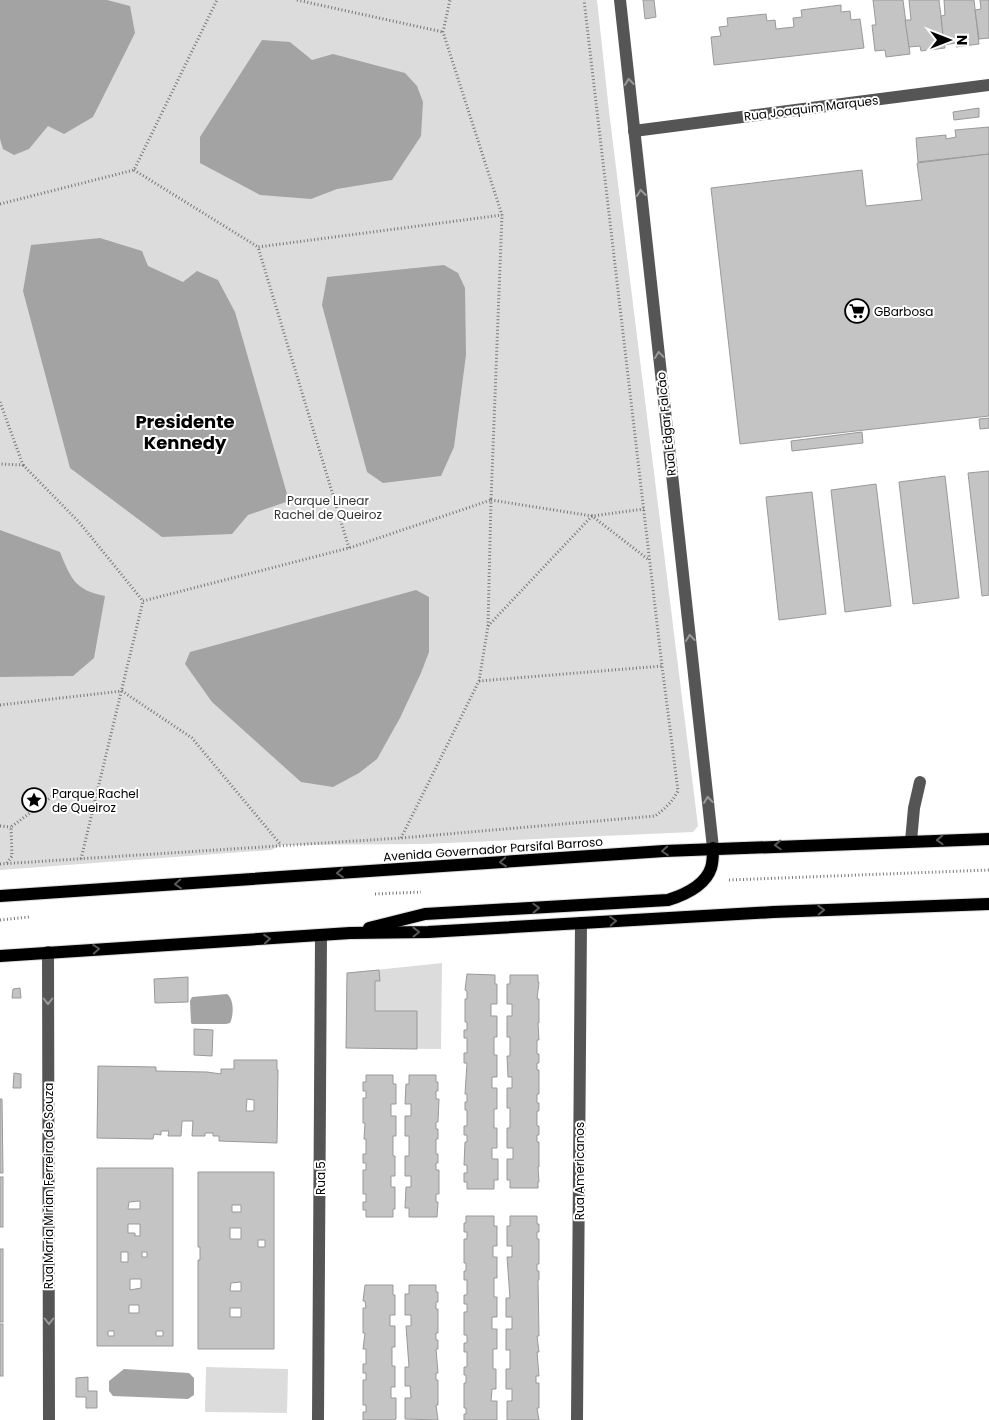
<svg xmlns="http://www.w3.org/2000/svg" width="989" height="1420" viewBox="0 0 989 1420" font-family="Poppins,sans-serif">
<rect width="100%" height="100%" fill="#fff"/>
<g fill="#dcdcdc">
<polygon points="0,0 597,0 609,111 698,826 693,832 425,844 282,845 271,850 0,870"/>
<polygon points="442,963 441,1049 346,1048 347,973"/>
<polygon points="206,1367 288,1369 287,1413 205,1412"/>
</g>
<g fill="#a3a3a3">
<polygon points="0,0 107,0 130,6 135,33 93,117 64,134 48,126 29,149 14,155 3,149 0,139"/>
<polygon points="262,40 290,42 312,60 333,54 405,73 417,86 423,102 421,136 392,180 337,189 311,199 260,195 200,163 200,137"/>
<polygon points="100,238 142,251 148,266 183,282 197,271 218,280 235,312 289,501 248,515 232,534 162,537 70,468 23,291 31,245"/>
<polygon points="444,265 458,273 465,288 466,355 454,447 441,476 383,483 367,472 322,305 327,277"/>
<path d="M 0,530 L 60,552 C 71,579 75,590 105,596 L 94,658 L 73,676 L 0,677 Z"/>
<polygon points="416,590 429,597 429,652 421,673 400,718 377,759 359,773 333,787 301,782 212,702 185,664 190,652"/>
<path d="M 227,994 C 234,999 234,1015 230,1023 L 226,1024 L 192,1024 L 191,1023 L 190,1001 L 192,997 Z"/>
<polygon points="124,1369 189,1373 194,1378 194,1395 188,1399 113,1396 109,1391 109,1381"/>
</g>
<g fill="#c4c4c4" stroke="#999" fill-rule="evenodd">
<polygon points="643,0 654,0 656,17 645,19"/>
<polygon points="873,0 903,0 910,54 886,57 885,50 875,51 872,25 876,25"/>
<polygon points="909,0 939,0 945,48 921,51 920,46 909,47 905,20 911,20"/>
<polygon points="944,0 974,0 979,44 956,47 956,43 944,45 941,16 945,15"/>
<polygon points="980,0 989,0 989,38 979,39 975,10 981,9"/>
<polygon points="841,5 841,12 850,11 851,20 860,19 864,48 714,65 711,37 721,36 719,27 728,26 727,18 766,14 767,21 775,20 776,29 794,27 793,18 802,17 801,10"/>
<polygon points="979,108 979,117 954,120 953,112"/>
<polygon points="989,127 989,154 918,162 916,138 946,135 946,139 956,137 955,130"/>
<polygon points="989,154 989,416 740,444 711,188 862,170 866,206 922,200 917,163"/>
<polygon points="989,418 989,428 980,429 979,419"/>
<polygon points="862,432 863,443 792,451 791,441"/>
<polygon points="989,471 989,595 982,596 968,473"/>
<polygon points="945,476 959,598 913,604 899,482"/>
<polygon points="876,484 891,606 845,612 831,490"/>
<polygon points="812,492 826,614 779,620 766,497"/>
<polygon points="379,970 380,981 375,981 375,1011 417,1011 417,1049 346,1048 347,973"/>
<polygon points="467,974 495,975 495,984 497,984 497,1004 491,1004 491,1016 497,1016 497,1037 494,1037 494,1055 497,1055 497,1077 492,1077 492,1088 497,1088 497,1109 494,1109 494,1128 497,1128 497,1148 492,1148 492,1159 498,1159 498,1180 494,1180 494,1189 467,1189 467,1182 464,1182 464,1173 467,1173 467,1165 464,1165 465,1142 467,1142 467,1135 464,1135 464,1126 467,1126 467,1110 465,1110 465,1102 467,1102 467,1094 465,1094 467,1063 464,1063 464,1053 467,1053 467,1038 464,1038 464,1030 467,1030 467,1022 465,1022 465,999 467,999 467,991 465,990"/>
<polygon points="510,975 538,975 538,982 539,982 537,999 539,999 539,1023 538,1023 539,1040 537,1040 537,1054 539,1054 539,1063 537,1063 537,1070 539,1070 539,1094 537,1094 537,1103 539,1103 539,1111 537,1111 537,1126 539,1126 539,1135 537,1135 537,1142 539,1142 539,1167 538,1167 539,1182 538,1182 538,1188 510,1188 510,1180 507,1180 507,1159 513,1159 513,1148 507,1148 507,1128 510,1128 510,1108 507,1108 507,1088 512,1088 512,1077 508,1077 507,1056 510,1056 510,1037 507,1037 507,1016 512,1016 512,1004 507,1004 507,984 510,984"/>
<polygon points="188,977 188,1002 155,1003 154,979"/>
<polygon points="20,988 21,998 12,998 13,989"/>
<polygon points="194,1029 213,1030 212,1056 194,1055"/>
<path d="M 234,1060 L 277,1060 L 277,1070 L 278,1070 L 277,1143 L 219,1141 L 219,1136 L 213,1136 L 213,1133 L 205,1133 L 205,1136 L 192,1136 L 193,1121 L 182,1121 L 181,1136 L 168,1136 L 169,1131 L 161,1131 L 161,1135 L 154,1134 L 153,1139 L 97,1138 L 98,1066 L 156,1067 L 156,1071 L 207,1072 L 221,1074 L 221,1069 L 234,1069 ZM 247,1099 L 254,1100 L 254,1111 L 246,1111 Z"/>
<polygon points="14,1073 21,1074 21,1088 13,1088"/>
<polygon points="366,1075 393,1075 393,1084 396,1084 396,1104 391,1104 391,1116 396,1116 396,1136 393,1136 393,1156 395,1156 395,1176 391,1176 391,1187 395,1187 395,1209 393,1209 393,1217 366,1217 366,1210 363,1210 363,1202 366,1202 366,1194 363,1194 363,1170 366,1170 366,1163 363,1163 363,1154 366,1154 366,1139 364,1139 365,1123 363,1123 363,1098 366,1098 366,1091 363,1091 363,1082 366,1082"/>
<polygon points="409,1075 436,1075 436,1082 438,1082 438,1091 436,1091 436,1099 439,1099 438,1122 436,1122 436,1129 438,1129 438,1139 436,1139 436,1154 438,1154 438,1163 436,1163 436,1170 439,1170 439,1194 436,1194 436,1202 438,1202 437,1217 409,1217 409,1208 405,1208 406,1187 411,1187 411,1176 405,1176 405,1156 409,1156 409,1136 405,1136 405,1116 411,1116 411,1104 405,1104 406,1084 409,1084"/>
<polygon points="0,1099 2,1099 3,1173 0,1173"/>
<path d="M 97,1168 L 173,1168 L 173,1346 L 97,1346 ZM 140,1201 L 140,1209 L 128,1209 L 129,1202 ZM 128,1224 L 140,1224 L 140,1236 L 135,1236 L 135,1233 L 128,1233 ZM 121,1252 L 128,1252 L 128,1262 L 121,1262 ZM 142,1252 L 147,1252 L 147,1257 L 142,1257 ZM 130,1279 L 141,1279 L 141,1288 L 130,1290 ZM 129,1305 L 139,1305 L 139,1313 L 129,1313 ZM 108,1331 L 114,1331 L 114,1336 L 108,1336 ZM 156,1331 L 163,1331 L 163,1336 L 156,1336 Z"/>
<path d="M 198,1172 L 274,1172 L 274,1349 L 198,1349 L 198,1260 L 200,1260 L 200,1247 L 198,1247 ZM 232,1205 L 241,1205 L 241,1212 L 232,1212 ZM 230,1228 L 241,1228 L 241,1239 L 230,1239 ZM 258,1240 L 265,1240 L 265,1247 L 258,1247 ZM 241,1282 L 241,1291 L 230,1291 L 231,1283 ZM 230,1308 L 241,1308 L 241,1317 L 230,1317 Z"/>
<rect x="0" y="1177" width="3" height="50"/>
<polygon points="466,1216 494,1216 494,1226 497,1226 497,1246 493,1246 493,1257 497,1257 497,1278 494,1278 494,1297 497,1297 497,1317 492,1317 492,1329 497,1329 497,1349 493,1349 493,1369 496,1369 496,1389 492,1389 491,1401 497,1401 497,1420 464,1420 464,1414 466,1414 466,1408 464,1408 464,1383 466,1383 466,1375 464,1375 464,1367 467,1367 467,1352 464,1352 464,1343 467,1343 467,1335 464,1335 464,1312 467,1312 467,1304 464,1304 464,1295 467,1295 467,1280 464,1280 464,1271 466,1271 466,1263 464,1263 464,1239 467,1239 467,1232 464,1232 464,1223 466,1223"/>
<polygon points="510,1216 537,1216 537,1224 539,1224 539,1232 537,1232 537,1239 539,1239 539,1264 537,1264 537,1271 539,1271 539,1280 538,1280 539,1336 537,1336 539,1352 537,1352 539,1376 536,1376 536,1383 539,1383 539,1408 537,1408 539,1420 507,1420 507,1401 512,1401 512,1389 506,1389 506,1369 510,1369 510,1350 506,1350 506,1329 512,1329 512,1317 506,1317 506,1298 510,1298 507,1257 512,1257 512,1246 507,1246 507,1226 510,1226"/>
<rect x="0" y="1249" width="3" height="73"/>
<polygon points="365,1285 393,1285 393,1295 395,1295 395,1315 390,1315 390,1326 395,1326 395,1347 392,1347 392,1366 395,1366 395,1387 391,1387 391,1398 396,1398 396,1419 393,1420 363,1420 363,1412 366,1412 366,1405 363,1405 363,1380 366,1380 366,1373 363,1373 363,1364 366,1364 366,1349 363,1349 365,1333 363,1333 363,1308 366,1308 365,1301 363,1301"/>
<polygon points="409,1285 436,1285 436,1292 438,1292 438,1302 436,1302 436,1309 438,1309 438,1333 436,1333 436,1340 438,1340 438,1349 436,1349 438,1373 436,1373 436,1380 438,1380 438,1405 436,1405 438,1420 405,1419 405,1398 411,1398 410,1386 405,1386 405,1367 409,1367 406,1326 411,1326 411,1315 405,1315 405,1294 409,1294"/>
<rect x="0" y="1324" width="3" height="52"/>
<polygon points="88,1377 88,1391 97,1391 97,1408 86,1408 86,1397 76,1397 76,1378"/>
</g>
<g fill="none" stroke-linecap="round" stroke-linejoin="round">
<g stroke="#dbdbdb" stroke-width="14">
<g id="major">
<polyline points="0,896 664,851 989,839"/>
<path d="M 369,928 L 425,914 L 668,900 C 684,895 705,886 711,868 C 713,862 713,854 713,848"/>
<polyline points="0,956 350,933 428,932 773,912 989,904"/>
</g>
</g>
<g stroke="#777" stroke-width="3" stroke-dasharray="1 2.5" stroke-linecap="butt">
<polyline points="297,0 443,32"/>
<polyline points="134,170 258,247"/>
<polyline points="0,204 134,170 217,0"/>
<polyline points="0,402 23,465 0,464"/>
<polyline points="23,465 79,522 143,601"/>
<polyline points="349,548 258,247 502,215"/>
<polyline points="143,601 349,548 491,500 502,215 443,32 450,0"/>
<polyline points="488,626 592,516 649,560"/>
<polyline points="479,681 662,666"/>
<polyline points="0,705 122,691 192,738 281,845"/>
<polyline points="0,826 11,827"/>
<polyline points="401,838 479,681 488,626 491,500 592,516 644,509"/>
<polyline points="81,859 143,601"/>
<polyline points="7,863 12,856 11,827 54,795 96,793"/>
<path d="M 0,864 L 401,838 L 655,816 C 665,809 672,802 678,791 L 662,666 L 584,0"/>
<polyline points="729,880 989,870"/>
<polyline points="375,894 421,892"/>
<polyline points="0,920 29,917"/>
</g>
<g stroke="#555" stroke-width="12">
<polyline points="620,0 713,848"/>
<polyline points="634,131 989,85"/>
<polyline points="911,841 914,808 920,782"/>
<polyline points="48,952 49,1420"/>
<polyline points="318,1420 321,935"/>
<polyline points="577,1420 581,923"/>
</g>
<use href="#major" stroke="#000" stroke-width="12"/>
</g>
<defs><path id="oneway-chevron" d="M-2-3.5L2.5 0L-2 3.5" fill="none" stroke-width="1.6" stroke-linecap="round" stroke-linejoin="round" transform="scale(1.25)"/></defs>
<g stroke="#999">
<use href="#oneway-chevron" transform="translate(629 82) rotate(-96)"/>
<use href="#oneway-chevron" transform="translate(641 193) rotate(-96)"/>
<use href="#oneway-chevron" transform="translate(659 355) rotate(-96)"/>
<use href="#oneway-chevron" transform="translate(690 638) rotate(-96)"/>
<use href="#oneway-chevron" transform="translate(708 800) rotate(-96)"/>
<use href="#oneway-chevron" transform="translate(48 1001) rotate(90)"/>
<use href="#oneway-chevron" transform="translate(49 1321) rotate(90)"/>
</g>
<g stroke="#595959">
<use href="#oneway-chevron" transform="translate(940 840) rotate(178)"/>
<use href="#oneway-chevron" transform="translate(778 845) rotate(178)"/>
<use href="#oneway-chevron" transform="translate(665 851) rotate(176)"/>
<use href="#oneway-chevron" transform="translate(503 862) rotate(176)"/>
<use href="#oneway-chevron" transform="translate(340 873) rotate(176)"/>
<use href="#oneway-chevron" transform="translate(178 884) rotate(176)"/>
<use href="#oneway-chevron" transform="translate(536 908) rotate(-3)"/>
<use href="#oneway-chevron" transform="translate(821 910) rotate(-2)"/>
<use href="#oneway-chevron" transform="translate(613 921) rotate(-3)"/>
<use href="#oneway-chevron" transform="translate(416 932) rotate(-1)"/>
<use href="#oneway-chevron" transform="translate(267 939) rotate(-4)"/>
<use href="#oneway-chevron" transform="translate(96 949) rotate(-4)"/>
</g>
<defs>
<g id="supermarket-ring" transform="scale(1.25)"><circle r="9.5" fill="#fff" stroke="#000" stroke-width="1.5"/><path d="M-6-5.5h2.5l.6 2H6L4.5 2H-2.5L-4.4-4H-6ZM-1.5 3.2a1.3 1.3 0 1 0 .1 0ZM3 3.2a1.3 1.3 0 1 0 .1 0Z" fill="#000"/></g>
<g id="sight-ring" transform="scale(1.25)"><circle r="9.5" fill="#fff" stroke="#000" stroke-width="1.5"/><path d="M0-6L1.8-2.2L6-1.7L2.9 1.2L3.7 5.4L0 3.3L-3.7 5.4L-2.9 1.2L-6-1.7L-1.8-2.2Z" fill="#000"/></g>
</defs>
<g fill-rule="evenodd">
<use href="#supermarket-ring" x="857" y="311"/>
<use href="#sight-ring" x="34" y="800"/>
</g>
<g text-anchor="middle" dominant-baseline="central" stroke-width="4" stroke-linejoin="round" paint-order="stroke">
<g font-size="12" fill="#000" stroke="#fff">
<text transform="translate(811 108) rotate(-7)">Rua Joaquim Marques</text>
<text transform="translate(666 424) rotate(-96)">Rua Edgar Falcão</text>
<text transform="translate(493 849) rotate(-4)">Avenida Governador Parsifal Barroso</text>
<text transform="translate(579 1171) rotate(-90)">Rua Americanos</text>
<text transform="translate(320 1178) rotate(-90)">Rua 5</text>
<text transform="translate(48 1186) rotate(-90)">Rua Maria Mirian Ferreira de Souza</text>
</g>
<g font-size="12" fill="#000" stroke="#fff" text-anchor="start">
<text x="874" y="311">GBarbosa</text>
<text x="52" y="793">Parque Rachel<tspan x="52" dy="14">de Queiroz</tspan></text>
</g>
<g font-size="12" fill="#333" stroke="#fff">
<text x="328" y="500">Parque Linear<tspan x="328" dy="14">Rachel de Queiroz</tspan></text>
</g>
<g font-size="18" font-weight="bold" fill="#000" stroke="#fff">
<text x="185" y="421">Presidente<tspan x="185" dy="21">Kennedy</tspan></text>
</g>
</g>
<g transform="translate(949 40) rotate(90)" stroke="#ffffff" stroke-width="4" paint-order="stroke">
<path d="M0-4L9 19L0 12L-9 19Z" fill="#000000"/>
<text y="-8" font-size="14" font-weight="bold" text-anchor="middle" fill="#000000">N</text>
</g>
</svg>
